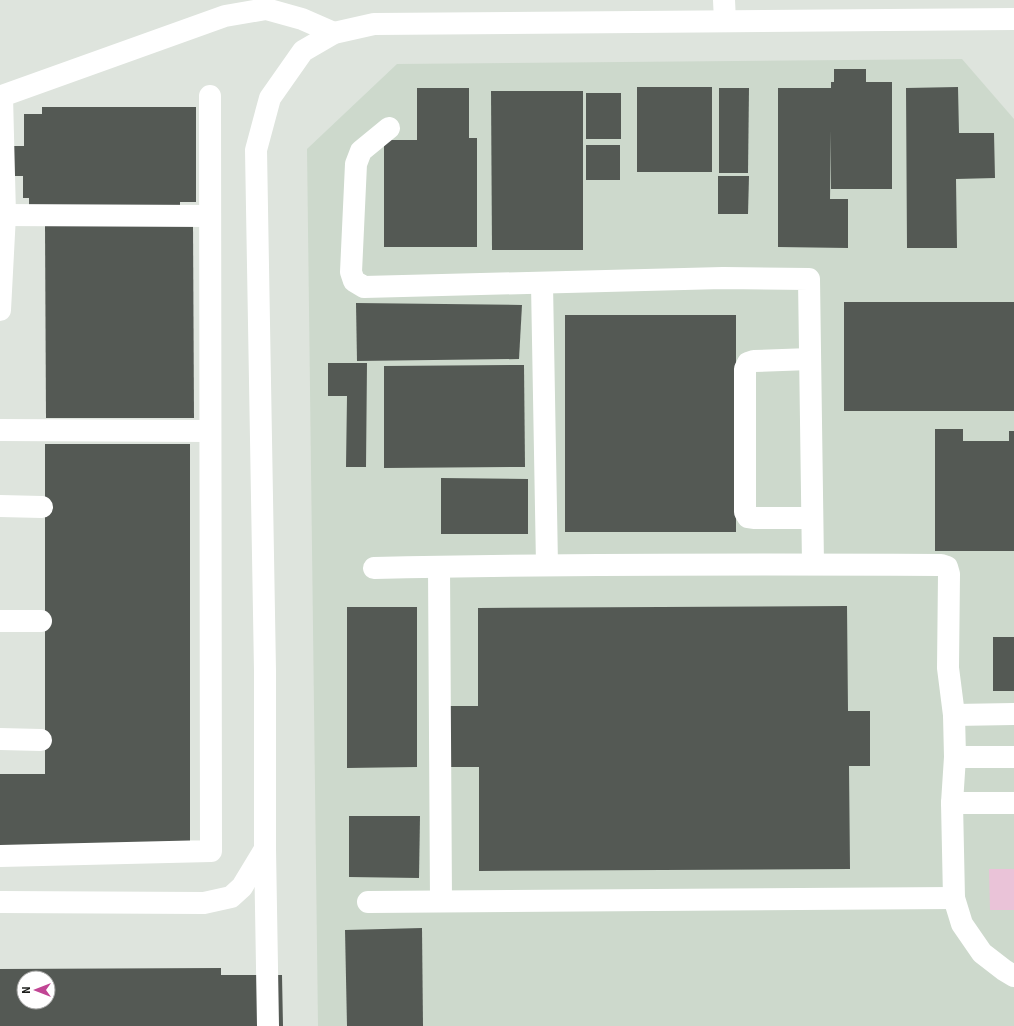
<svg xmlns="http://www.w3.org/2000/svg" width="1014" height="1026" viewBox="0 0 1014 1026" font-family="'Source Sans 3',sans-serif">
<rect width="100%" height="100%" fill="#dee4dd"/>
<polygon fill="#cdd9cc" points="962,59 1014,119 1014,1026 318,1026 307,149 397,64"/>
<polygon fill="#eac3d8" points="989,869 1014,869 1014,910 990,910"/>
<g fill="#545954" fill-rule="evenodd">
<polygon points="834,69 866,69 866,82 892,82 892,189 831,189 831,130 830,199 848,199 848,248 778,247 778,88 831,88 831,82 834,82"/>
<rect x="637" y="87" width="75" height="85"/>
<polygon points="958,87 959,133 994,133 995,178 956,179 957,248 907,248 906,88"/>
<polygon points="417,88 469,88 469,138 477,138 477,247 384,247 384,140 417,140"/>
<polygon points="719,88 749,88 748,173 719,173"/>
<polygon points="491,91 583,91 583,250 492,250"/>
<rect x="586" y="93" width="35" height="46"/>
<polygon points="42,107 196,107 196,202 180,202 180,206 29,205 29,198 23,198 23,176 14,176 14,146 24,146 24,114 42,114"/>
<rect x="586" y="145" width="34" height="35"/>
<polygon points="718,176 749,176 748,214 718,214"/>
<polygon points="45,225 193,225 194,418 46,418"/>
<rect x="844" y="302" width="170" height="109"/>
<polygon points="356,303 522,305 519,359 357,361"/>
<rect x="565" y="315" width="171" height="217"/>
<polygon points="328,363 367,363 366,467 346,467 347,396 328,396"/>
<polygon points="524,365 525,467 384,468 384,366"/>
<polygon points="935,429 963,429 963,441 1009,441 1009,431 1014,431 1014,551 935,551"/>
<polygon points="45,444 190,444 190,846 0,846 0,774 45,774"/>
<polygon points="441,478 528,479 528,534 441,534"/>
<polygon points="847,606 848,711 870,711 870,766 849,766 850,869 479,871 479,767 431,767 430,706 478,706 478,608"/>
<polygon points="347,607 417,607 417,767 347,768"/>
<rect x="993" y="637" width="21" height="54"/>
<polygon points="349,816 420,816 419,878 349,877"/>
<polygon points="422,928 423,1026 347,1026 345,930"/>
<path d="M 221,968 L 221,975 L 282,975 L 283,1026 L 0,1026 L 0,969 ZM 24,978 L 48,978 L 48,1002 L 24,1002 Z"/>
</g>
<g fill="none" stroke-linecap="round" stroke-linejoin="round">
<g stroke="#fff" stroke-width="22">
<polyline points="724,0 725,21"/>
<polyline points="389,128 361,151 356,164 351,272 354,281 364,287 723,278 809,279 813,564"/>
<polyline points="0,215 210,216"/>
<polyline points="542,284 547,565"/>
<polyline points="0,310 5,215 2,96 225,16 266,9 302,19 334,33"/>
<polyline points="810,359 754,361 748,363 745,369 745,512 748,517 755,518 812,518"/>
<polyline points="0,430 210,431"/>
<polyline points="0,506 42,507"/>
<polyline points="439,567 441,901"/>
<path d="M 374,568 C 563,564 752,564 941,565 L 947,567 L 949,574 L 948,668 L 954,715 L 955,757 L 952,803 L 954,898 L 962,924 L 982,953 L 1004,970 L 1014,976"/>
<polyline points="0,621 41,621"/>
<polyline points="954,715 1014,714"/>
<polyline points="0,739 41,740"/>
<polyline points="955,757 1014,757"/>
<polyline points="952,803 1014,803"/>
<polyline points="265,849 268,1026"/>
<polyline points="0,856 211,851 210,96"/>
<polyline points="0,902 204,903 231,897 242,887 265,849 265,671 256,150 270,98 303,51 334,33 374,24 1014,19"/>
<polyline points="368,902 954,898"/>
</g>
</g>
<g transform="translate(36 990) rotate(270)"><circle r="19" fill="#ffffff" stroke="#a5a5a4"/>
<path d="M0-3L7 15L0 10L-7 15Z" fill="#c14594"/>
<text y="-6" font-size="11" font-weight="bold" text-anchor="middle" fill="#1d1f1c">N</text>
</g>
</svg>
